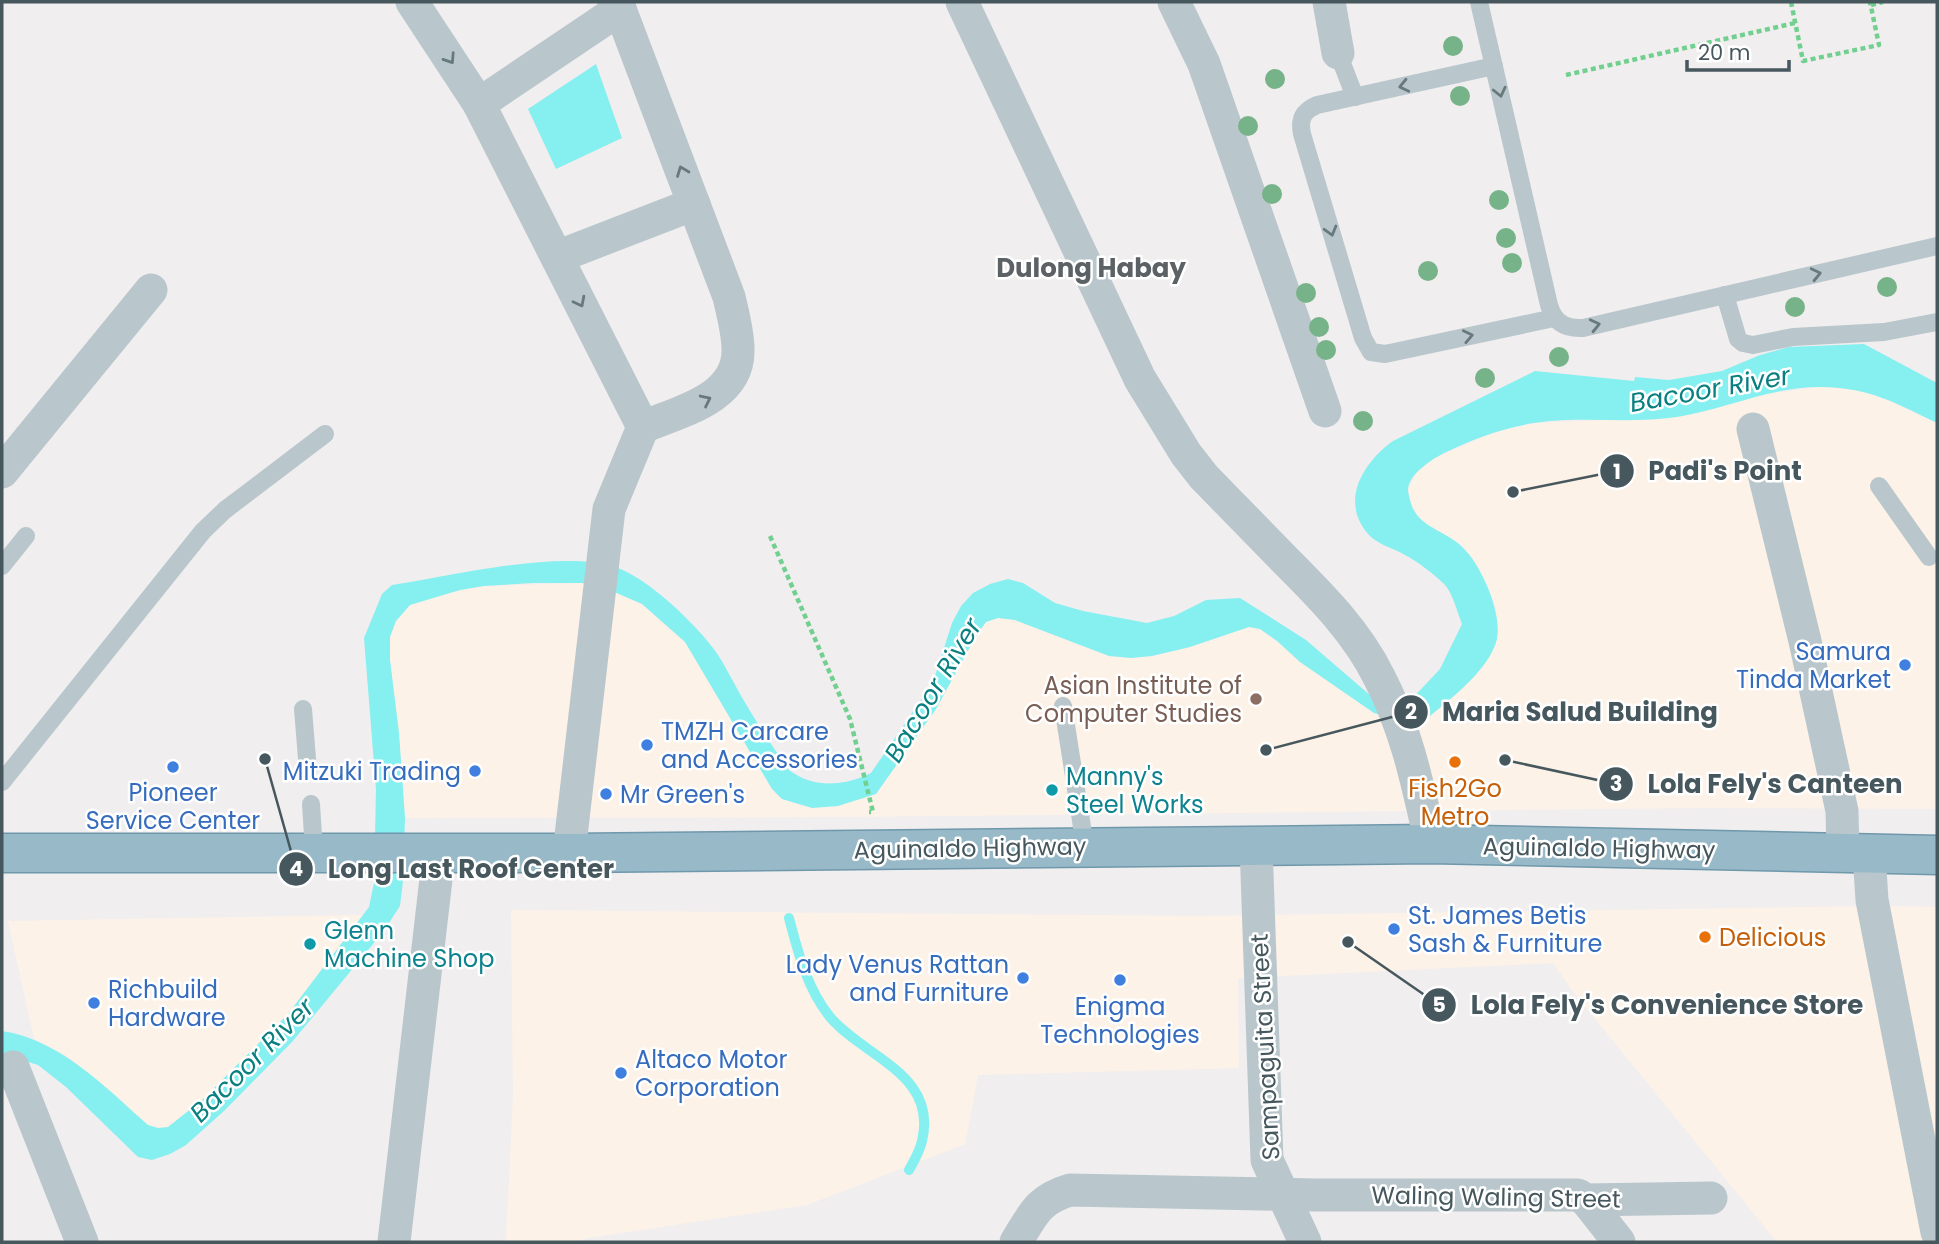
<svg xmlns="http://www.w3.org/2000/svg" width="1939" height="1244" viewBox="0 0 1939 1244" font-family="Poppins,sans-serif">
<rect width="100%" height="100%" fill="#f1eeef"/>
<g fill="#fdf2e7">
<polygon points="1820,387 1859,390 1877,395 1937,423 1937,809 1704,808 839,817 405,818 399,733 390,660 390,637 396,621 410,605 437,595 484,586 582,583 612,591 642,604 685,642 772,789 782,799 812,808 876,794 936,709 976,636 986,622 998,618 1015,620 1109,656 1131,658 1152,656 1190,647 1249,627 1260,629 1277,641 1300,662 1374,713 1391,719 1497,639 1497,620 1493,599 1471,556 1458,543 1423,522 1412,508 1408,490 1416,473 1435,458 1497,431 1535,423 1676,417 1758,395"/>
<polygon points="1886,906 1937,907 1937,1242 1777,1242 1574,993 1553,963 1238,978 1239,1068 978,1075 965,1144 807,1205 588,1238 577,1242 506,1242 513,1096 511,910 1200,916"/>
<polygon points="363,915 288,1014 202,1100 168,1127 158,1128 148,1125 65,1055 34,1039 8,921"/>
</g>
<g fill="#86eff0">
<polygon points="596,64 622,138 556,169 528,109"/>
<path d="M 1864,344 L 1937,383 L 1937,423 C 1895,403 1871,388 1822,387 C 1773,386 1726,409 1677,417 C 1631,424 1581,416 1534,423 C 1503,428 1473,439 1444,453 C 1431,460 1410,473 1408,489 C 1408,493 1409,496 1410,500 C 1416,526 1441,529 1459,544 C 1473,556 1481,572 1488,588 C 1494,603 1500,623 1497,639 C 1489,672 1444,704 1419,725 L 1374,713 L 1300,662 L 1277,641 L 1260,629 L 1249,627 L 1190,647 L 1152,656 L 1131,658 L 1109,656 L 1015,620 L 998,618 L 986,622 L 976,636 L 936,709 L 876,794 L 838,806 L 812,808 L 782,799 L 772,789 L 685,642 L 642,604 L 612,591 L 582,583 L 533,583 L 484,586 L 460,590 L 410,605 L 396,621 L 390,637 L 390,660 L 399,733 L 405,818 L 403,881 L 400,906 L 383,932 L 292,1042 L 225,1110 L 186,1145 L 170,1154 L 152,1160 L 138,1157 L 66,1087 L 38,1065 L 9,1056 L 2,1056 L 2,1031 C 61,1040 105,1087 148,1125 L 158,1128 L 168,1127 L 202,1100 L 288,1014 L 369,907 L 374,883 L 376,789 L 364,638 L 382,594 L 392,585 C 451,576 560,549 615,567 C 647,577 696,624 716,652 C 725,665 732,680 740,694 C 755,720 772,746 789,770 C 814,789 844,786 871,773 L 933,682 L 952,623 L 961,606 L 973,593 L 990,584 L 1008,579 L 1023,583 L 1055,603 L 1083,611 L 1147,623 L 1174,616 L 1206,600 L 1240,598 L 1306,640 L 1378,702 L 1408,703 L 1440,669 L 1462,624 C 1457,612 1453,593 1444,584 C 1434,574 1418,562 1405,555 C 1395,549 1380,545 1371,537 C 1338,504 1362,463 1393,441 L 1535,371 L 1634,381 L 1635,377 L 1669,380 L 1722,371 L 1760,355 L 1789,347 Z"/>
</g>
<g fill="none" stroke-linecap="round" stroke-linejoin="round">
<path stroke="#86eff0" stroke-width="10" d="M 789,918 C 798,952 807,989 830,1017 C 865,1058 938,1074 922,1141 C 920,1151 914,1161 909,1170"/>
<g stroke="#6f98ab" stroke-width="41">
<polyline id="trunk" points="2,853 569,853 1431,844 1937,855"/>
</g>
<g stroke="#71d08f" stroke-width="4.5" stroke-dasharray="5 3.5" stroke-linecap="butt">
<polyline points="1791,2 1803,61 1879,45 1870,2"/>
<polyline points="1871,5 1883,2"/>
<polyline points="1566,75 1795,23"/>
<polyline points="770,536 850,719 872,808 873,812 869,812"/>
</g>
<g stroke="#b9c7cc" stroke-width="18">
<path d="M 1479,2 L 1549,305 C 1554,322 1565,329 1583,328 L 1937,246"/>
<polyline points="1338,53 1355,97"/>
<path d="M 1494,66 L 1317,105 C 1303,111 1299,119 1302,134 L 1363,338 L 1371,352 L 1385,354 L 1554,318"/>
<polyline points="1725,295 1738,339 1743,343 1753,345 1793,337 1884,332 1937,322"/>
<polyline points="1879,486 1929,557"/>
<polyline points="2,566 26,536"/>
<polyline points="1063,706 1085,846"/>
<polyline points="303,709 308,771"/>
<polyline points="2,782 203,531 225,510 325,434"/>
<polyline points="311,804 314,852"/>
</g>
<g stroke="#b9c7cc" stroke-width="33">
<polyline points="412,2 479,104 643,427"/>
<path d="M 962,2 L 1140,379 L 1186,454 L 1204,477 C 1231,505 1259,533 1286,561 C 1321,596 1357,632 1379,677 C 1407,730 1418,786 1431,844"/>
<polyline points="1174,2 1204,64 1325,411"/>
<polyline points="1329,2 1338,53"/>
<polyline points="479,104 620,9"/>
<polyline points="557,257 694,204"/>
<polyline points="1753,429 1805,641 1842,811 1843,853"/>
<polyline points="2,472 151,290"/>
<polyline points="1256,845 1267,1160 1305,1242"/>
<path d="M 569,853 L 609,509 L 643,427 C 678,412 739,399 738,350 C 738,332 733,314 729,297 L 620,9 L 614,2"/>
<polyline points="1869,854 1872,900 1937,1232"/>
<polyline points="13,1067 82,1242"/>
<polyline points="1586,1200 1619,1242"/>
<polyline points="394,1242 439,853"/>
<path d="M 1016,1242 C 1033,1215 1037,1200 1070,1190 L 1315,1195 L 1578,1195 L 1586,1200 L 1711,1198"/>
</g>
<use href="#trunk" stroke="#98b9c8" stroke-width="38"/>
</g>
<g fill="#77b388">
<circle cx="1453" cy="46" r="10"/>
<circle cx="1275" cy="79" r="10"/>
<circle cx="1460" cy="96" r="10"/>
<circle cx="1248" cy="126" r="10"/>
<circle cx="1272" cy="194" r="10"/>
<circle cx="1499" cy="200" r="10"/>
<circle cx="1506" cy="238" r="10"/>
<circle cx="1512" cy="263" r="10"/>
<circle cx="1428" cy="271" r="10"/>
<circle cx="1887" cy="287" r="10"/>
<circle cx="1306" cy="293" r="10"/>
<circle cx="1795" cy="307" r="10"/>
<circle cx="1319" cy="327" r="10"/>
<circle cx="1326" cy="350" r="10"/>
<circle cx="1559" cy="357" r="10"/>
<circle cx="1485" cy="378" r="10"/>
<circle cx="1363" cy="421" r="10"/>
</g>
<defs><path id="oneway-chevron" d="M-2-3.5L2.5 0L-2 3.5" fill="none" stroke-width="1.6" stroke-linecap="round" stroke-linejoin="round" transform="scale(1.75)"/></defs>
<g stroke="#68797e">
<use href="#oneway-chevron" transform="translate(450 59) rotate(57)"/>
<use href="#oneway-chevron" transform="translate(1404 86) rotate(167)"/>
<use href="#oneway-chevron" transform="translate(1500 92) rotate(77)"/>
<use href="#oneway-chevron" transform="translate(682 171) rotate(-111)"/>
<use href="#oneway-chevron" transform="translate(1331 231) rotate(74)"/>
<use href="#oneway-chevron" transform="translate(1816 274) rotate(-13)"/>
<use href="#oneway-chevron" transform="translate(580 302) rotate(63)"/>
<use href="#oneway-chevron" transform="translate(1595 325) rotate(-13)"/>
<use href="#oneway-chevron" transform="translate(1468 336) rotate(-12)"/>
<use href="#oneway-chevron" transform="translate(706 400) rotate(-26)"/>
</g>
<g fill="#3f7fe0" stroke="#fff" stroke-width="2.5">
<circle cx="1905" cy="665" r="7"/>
<circle cx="647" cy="745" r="7"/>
<circle cx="173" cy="767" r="7"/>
<circle cx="475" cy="771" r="7"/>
<circle cx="606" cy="794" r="7"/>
<circle cx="1394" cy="929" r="7"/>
<circle cx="1023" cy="978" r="7"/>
<circle cx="1120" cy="980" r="7"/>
<circle cx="94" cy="1003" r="7"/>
<circle cx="621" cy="1073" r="7"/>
</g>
<circle fill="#8d6e63" stroke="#fff" stroke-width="2.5" cx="1256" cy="699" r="7"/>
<g fill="#e8710a" stroke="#fff" stroke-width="2.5">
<circle cx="1455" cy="762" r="7"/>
<circle cx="1705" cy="937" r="7"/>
</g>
<g fill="#0f9aa8" stroke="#fff" stroke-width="2.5">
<circle cx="1052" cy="790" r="7"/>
<circle cx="310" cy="944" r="7"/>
</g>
<g text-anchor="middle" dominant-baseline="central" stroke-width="5" stroke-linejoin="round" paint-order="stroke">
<g font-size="24" fill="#366cbe" stroke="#fff" text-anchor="start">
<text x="1891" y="651" text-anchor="end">Samura<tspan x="1891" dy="28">Tinda Market</tspan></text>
<text x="661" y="731">TMZH Carcare<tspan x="661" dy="28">and Accessories</tspan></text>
<text x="461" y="771" text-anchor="end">Mitzuki Trading</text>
<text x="173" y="792" text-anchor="middle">Pioneer<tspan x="173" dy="28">Service Center</tspan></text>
<text x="620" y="794">Mr Green's</text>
<text x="1408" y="915">St. James Betis<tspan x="1408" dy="28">Sash &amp; Furniture</tspan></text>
<text x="1009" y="964" text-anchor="end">Lady Venus Rattan<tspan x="1009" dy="28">and Furniture</tspan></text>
<text x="108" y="989">Richbuild<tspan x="108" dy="28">Hardware</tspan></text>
<text x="1120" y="1006" text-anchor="middle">Enigma<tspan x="1120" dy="28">Technologies</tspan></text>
<text x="635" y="1059">Altaco Motor<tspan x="635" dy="28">Corporation</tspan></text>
</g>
<g font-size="24" fill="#785e54" stroke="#fff" text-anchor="end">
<text x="1242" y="685">Asian Institute of<tspan x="1242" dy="28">Computer Studies</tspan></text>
</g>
<g font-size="24" fill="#0d838f" stroke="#fff" text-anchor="start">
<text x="1066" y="776">Manny's<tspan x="1066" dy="28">Steel Works</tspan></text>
<text x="324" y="930">Glenn<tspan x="324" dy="28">Machine Shop</tspan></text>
</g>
<g font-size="24" fill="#c56008" stroke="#fff">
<text x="1455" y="788">Fish2Go<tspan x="1455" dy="28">Metro</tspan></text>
<text x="1719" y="937" text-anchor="start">Delicious</text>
</g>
<g font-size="24" fill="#46575d" stroke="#fff">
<text transform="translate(970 848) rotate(-1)">Aguinaldo Highway</text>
<text transform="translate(1599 848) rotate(1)">Aguinaldo Highway</text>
<text transform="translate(1265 1047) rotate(-93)">Sampaguita Street</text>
<text transform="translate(1496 1197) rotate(1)">Waling Waling Street</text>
</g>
<g font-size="26" font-weight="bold" fill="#5b6164" stroke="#fff">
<text x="1091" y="268">Dulong Habay</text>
</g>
<g font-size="26" font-style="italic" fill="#097f80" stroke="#fff">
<text transform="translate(1710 389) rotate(-10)">Bacoor River</text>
<text transform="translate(933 690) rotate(-59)">Bacoor River</text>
<text transform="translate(252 1060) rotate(-45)">Bacoor River</text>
</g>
</g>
<path fill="none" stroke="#46575d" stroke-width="2.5" d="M1513 492L1617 471M1266 750L1411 712M1505 760L1616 784M265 759L296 869M1348 942L1439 1005"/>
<g fill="#46575d" stroke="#fff" stroke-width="2.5">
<circle cx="1513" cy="492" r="7"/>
<circle cx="1266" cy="750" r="7"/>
<circle cx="1505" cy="760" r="7"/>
<circle cx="265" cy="759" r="7"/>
<circle cx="1348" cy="942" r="7"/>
<circle cx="1617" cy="471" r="18"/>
<circle cx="1411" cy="712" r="18"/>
<circle cx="1616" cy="784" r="18"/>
<circle cx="296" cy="869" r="18"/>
<circle cx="1439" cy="1005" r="18"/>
</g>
<g font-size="21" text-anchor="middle" font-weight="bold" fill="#fff">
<text x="1617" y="479">1</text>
<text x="1411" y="719">2</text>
<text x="1616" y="791">3</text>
<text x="296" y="876">4</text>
<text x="1439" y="1012">5</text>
</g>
<g font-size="26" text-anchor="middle" font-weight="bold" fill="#46575d" stroke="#fff" stroke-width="5" stroke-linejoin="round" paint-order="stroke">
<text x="1725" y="480">Padi's Point</text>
<text x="1580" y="721">Maria Salud Building</text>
<text x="1775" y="793">Lola Fely's Canteen</text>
<text x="471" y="878">Long Last Roof Center</text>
<text x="1667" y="1014">Lola Fely's Convenience Store</text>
</g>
<rect width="1939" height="1244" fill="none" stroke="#46575d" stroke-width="7"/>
<path d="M1687 60v10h102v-10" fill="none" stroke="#46575d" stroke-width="3.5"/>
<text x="1698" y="60" font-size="21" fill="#46575d" stroke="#ffffff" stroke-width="5" paint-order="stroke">20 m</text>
</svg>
